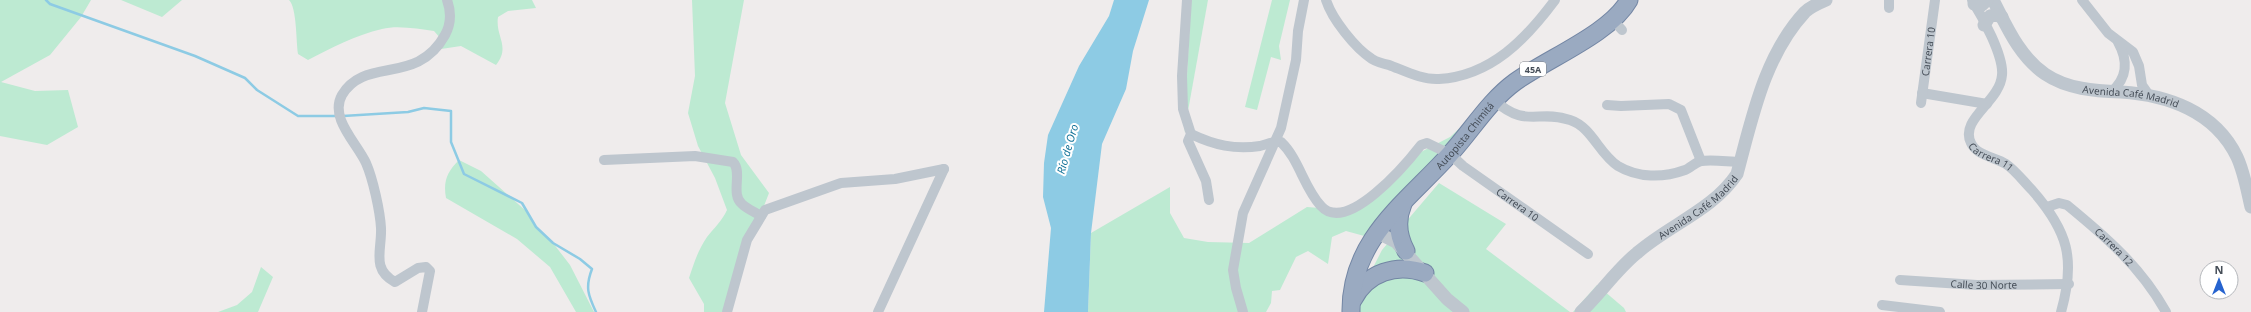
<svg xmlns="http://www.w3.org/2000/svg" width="2251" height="312" viewBox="0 0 2251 312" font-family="'Noto Sans',sans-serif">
<rect width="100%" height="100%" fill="#efecec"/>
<g fill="#bdead2">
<polygon points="0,0 91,0 81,17 50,55 1,82 35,91 68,90 78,127 47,145 0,136"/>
<polygon points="121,0 182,0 162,17"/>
<path d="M 289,0 L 532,0 L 536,8 L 508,11 L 498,17 C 495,37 511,46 496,65 L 461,46 L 441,49 L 441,39 L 434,31 C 418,29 398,25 382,29 C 356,35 331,48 308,60 L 298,54 C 296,41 297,8 289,0 Z"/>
<path d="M 692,0 L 744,0 L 725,103 L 741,155 L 769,193 L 723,312 L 704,312 L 704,304 L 689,278 C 694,263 698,250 707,237 C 714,228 722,221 727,210 L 715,178 L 698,146 L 688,113 L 695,76 Z"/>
<polygon points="1191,0 1208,0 1184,133"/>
<polygon points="1272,0 1290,0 1279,46 1281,60 1271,57 1257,110 1245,107"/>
<polygon points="1490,100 1368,237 1346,231 1332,237 1328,264 1308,251 1296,257 1280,290 1272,291 1271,303 1266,312 1088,312 1091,233 1170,187 1170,213 1184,238 1208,242 1249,243 1307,207 1320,208 1344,216 1417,154 1450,137"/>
<path d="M 459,160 L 481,171 L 526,211 L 536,227 L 553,243 L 570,265 L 594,312 L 576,312 L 550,267 L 517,239 L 446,198 C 443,181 447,172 459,160 Z"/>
<polygon points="1439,183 1506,224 1486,249 1570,312 1359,312 1359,295 1382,250"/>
<polygon points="261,267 273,277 258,312 218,312 237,305 252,292"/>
<polygon points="1597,285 1624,308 1626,312 1573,312"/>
</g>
<polygon fill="#8dcbe4" points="1114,0 1149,0 1133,51 1126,89 1102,144 1091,233 1088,312 1044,312 1051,228 1043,197 1044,163 1048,135 1079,66 1109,16"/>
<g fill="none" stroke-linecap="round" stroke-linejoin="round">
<g stroke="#8dcbe4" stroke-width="2.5">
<polyline points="46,0 50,4 195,56 245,78 257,90 298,116 338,116"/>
<path d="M 343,116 L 408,112 L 424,108 L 451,111 L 451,142 L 464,174 L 522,203 L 536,227 L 553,243 L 580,259 L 592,269 C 585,287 588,295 596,312"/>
</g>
<g stroke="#7386a4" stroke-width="19">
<g id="trunk">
<path d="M 1403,204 C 1396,220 1398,236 1406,251"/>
<path d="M 1353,300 C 1367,272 1397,263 1425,273"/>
<path id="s8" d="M 1351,312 C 1350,239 1407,202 1450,154 C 1472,130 1489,101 1515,82 C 1548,58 1610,34 1629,0"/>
</g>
</g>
<g stroke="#bec6ce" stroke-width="10">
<polyline points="1187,0 1182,76 1183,109 1191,134 1188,141 1206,181 1209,200"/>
<path d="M 1326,0 C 1332,19 1355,48 1372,59 C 1377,62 1384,64 1389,65 C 1405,71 1422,80 1439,79 C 1491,76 1526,39 1555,0"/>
<path id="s1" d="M 1972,0 C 1982,16 2004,56 2002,75 C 2000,102 1959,119 1971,143 C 1977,156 1995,157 2006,164 C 2016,171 2023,181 2032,190 C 2068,231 2076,259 2061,312"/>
<polyline points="2082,0 2108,33 2133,52 2139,66 2142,85 2149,95"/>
<polyline points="1889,8 1889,0"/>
<polyline points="1613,20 1622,30"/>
<path d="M 2111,92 C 2128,78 2128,60 2118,42"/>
<polyline points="1922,93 1987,104"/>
<path d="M 1494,100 C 1526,129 1537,109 1570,120 C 1592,127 1599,154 1618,166 C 1638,178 1663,178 1685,170 C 1690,168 1696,162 1701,161 C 1713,159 1729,162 1741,162"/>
<path id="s2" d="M 1921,103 L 1935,0"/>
<polyline points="1607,105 1621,106 1669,104 1681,110 1701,161"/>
<path id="s3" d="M 1191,134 C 1214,145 1235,150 1260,146 C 1268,144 1274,141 1281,142 C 1299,159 1304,188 1321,206 C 1347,235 1407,163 1421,145 L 1427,143 L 1450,154 L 1463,166 L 1588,254"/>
<path d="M 604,160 L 695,156 L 733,162 C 743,172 730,194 742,204 C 747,209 755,212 761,216"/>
<path id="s4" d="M 2047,207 L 2059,203 L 2067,205 C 2106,237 2141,267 2166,312"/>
<path id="s5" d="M 1900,280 L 1977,285 L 2069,284"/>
<polyline points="1882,305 1940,312"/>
<path d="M 422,312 L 430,271 L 426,267 L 418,268 L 395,282 C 371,269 382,250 381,228 C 380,211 373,179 366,163 C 357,143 329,118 342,95 C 365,56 417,86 445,35 C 451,24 451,11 447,0"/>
<polyline points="727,312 747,240 765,210 841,183 895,179 944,169"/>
<polyline points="878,312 944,169"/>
<polyline points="1243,312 1236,288 1233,270 1243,213 1281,128 1296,60 1298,31 1304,0"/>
</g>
<g stroke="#bec6ce" stroke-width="13">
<path id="s6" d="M 1993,0 C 2007,27 2019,56 2045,74 C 2067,89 2095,91 2121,92 C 2167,95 2215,111 2237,157 C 2244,172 2247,190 2251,207"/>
<polyline points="1974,4 1982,5 1987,0"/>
<polyline points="1984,25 1990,16 1996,15 2002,17"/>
<polyline points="1376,232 1396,242 1447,299 1463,312"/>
<path id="s7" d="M 1581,312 C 1601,293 1616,270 1637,253 C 1669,225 1713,210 1737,174 C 1752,119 1764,56 1805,12 C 1810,7 1819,3 1826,0"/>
</g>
<use href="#trunk" stroke="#9aaac1" stroke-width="17"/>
</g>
<g text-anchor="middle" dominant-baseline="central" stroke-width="4" stroke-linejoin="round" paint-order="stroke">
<rect fill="#fff" stroke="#7e838a" stroke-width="1" x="1520" y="62" width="26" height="14" rx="3"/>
<g font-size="9" font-weight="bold" fill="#464e58">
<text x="1533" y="69">45A</text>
</g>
<g font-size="10" fill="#464e58" stroke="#fff">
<text stroke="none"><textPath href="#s2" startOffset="52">Carrera 10</textPath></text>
<text stroke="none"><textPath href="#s6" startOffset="181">Avenida Café Madrid</textPath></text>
<text stroke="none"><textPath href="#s8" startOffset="216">Autopista Chimitá</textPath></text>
<text stroke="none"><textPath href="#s1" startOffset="185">Carrera 11</textPath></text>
<text stroke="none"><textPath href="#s3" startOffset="413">Carrera 10</textPath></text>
<text stroke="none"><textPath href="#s7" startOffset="158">Avenida Café Madrid</textPath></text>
<text stroke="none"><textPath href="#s4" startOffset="84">Carrera 12</textPath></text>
<text stroke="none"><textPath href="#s5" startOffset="84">Calle 30 Norte</textPath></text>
</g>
<g font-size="11" font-style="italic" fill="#17759a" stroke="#fff">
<text transform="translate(1067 149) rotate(-74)">Río de Oro</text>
</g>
</g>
<g transform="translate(2219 280)"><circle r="19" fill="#ffffff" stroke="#b5b8bc"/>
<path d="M0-3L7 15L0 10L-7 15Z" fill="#2663cf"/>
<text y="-6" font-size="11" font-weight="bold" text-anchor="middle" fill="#464e58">N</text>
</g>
</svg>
